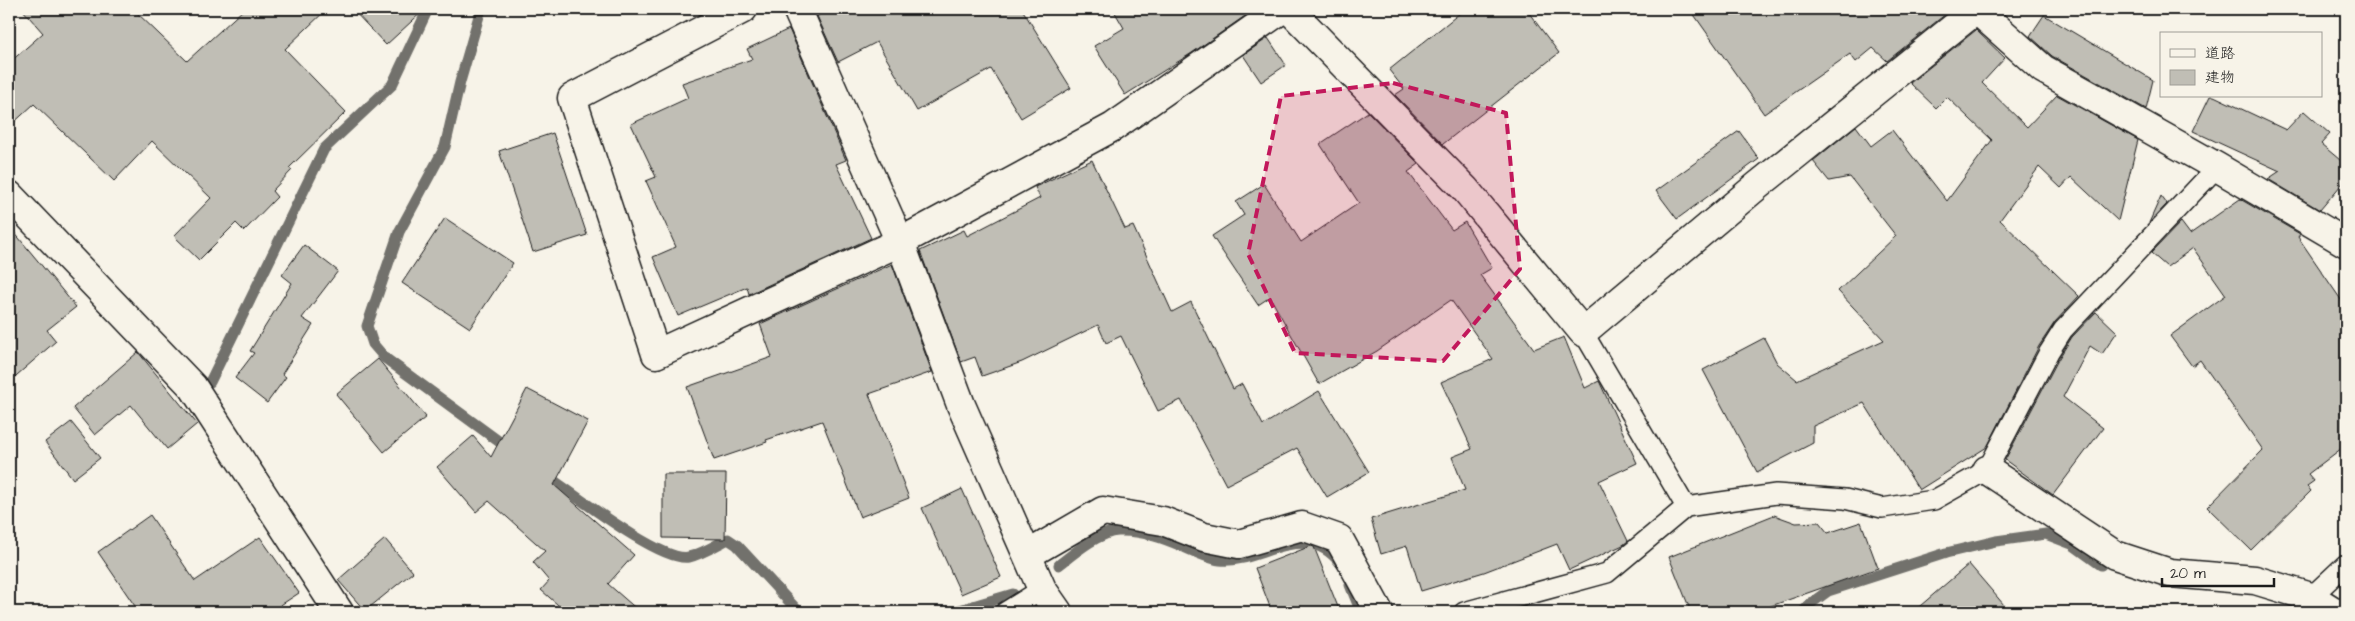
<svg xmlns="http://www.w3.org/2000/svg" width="2355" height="621" viewBox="0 0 2355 621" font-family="'Architects Daughter','Klee One',sans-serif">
<rect width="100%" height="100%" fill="#f7f3e8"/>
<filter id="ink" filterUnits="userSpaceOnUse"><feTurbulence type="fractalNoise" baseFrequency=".02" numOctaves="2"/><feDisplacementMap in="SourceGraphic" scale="10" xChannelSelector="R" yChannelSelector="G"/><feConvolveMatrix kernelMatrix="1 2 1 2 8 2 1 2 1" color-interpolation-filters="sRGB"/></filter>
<g filter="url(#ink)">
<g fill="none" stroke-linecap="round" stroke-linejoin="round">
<g stroke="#72716c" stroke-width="11">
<polyline points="481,9 460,82 445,147 399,232 367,326 373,344 385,358 512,451"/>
<polyline points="210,382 324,149 392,85 428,9"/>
<path d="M 543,473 C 570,491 661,563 689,557 C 702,554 716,545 728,539 L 737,545 L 799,612"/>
<path d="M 1059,565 C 1073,554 1099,532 1118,531 C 1141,530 1163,538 1184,547 C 1195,552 1208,558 1220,560 C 1258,565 1306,517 1341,564"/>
<polyline points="1350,585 1361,612"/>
<polyline points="953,612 1013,594"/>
<polyline points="1803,612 1810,604 1828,591 1946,553 1996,541 2046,534 2072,544 2101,565"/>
</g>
</g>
<g fill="#c0beb5" stroke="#1c1c1c">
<polygon points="22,9 133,9 187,61 244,9 327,9 285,49 346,112 289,168 292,170 272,191 277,197 244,231 236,223 199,260 174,236 211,198 152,141 114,181 34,104 9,127 9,63 43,33"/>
<polygon points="352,9 425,9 386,45"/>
<polygon points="831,9 1022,9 1071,88 1021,118 991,69 917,111 877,42 838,62 817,16"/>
<polygon points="1113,9 1255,9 1192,53 1125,95 1094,46 1124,28"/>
<polygon points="1465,9 1526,9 1559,53 1443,144 1395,95 1404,89 1389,70"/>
<polygon points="1690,9 1952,9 1887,61 1873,48 1856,62 1850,54 1764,114"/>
<polygon points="2044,15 2153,80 2146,109 2052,56 2030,36"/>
<polygon points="789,29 846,160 836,164 871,238 749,294 747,287 678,316 653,257 676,247 646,181 656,177 631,124 688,98 682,83 752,59 747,49"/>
<polygon points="1976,30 2005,58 1982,83 2027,127 2057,95 2138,140 2118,221 2071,177 2061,188 2039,167 2000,220 2079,296 2055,322 2039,346 1987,447 1919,490 1864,403 1813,426 1813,443 1757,472 1703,370 1764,338 1777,363 1797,380 1884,340 1838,291 1896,236 1850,177 1829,181 1813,161 1856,126 1871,146 1892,130 1947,201 1992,140 1947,97 1936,108 1910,83"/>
<polygon points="1268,38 1286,65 1261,82 1243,55"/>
<polygon points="2210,96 2214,96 2286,130 2304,111 2330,134 2321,144 2346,165 2346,179 2320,210 2268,179 2280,171 2193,131"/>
<polygon points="1368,112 1419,164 1408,172 1452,230 1465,222 1492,268 1480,275 1534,349 1564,337 1585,388 1599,381 1600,383 1637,463 1599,481 1628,541 1623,545 1569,570 1557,544 1484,572 1421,591 1407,546 1381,554 1371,519 1465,490 1452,457 1472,449 1441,382 1493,359 1451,300 1377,351 1319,384 1270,297 1258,305 1212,236 1244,215 1236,202 1264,184 1301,242 1359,203 1320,144"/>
<polygon points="1739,131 1759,159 1677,219 1656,191"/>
<polygon points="553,133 587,235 533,252 499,151"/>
<polygon points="1092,160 1125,229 1133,226 1172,312 1191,302 1233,389 1242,384 1263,425 1319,391 1369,472 1327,497 1297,448 1226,485 1181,400 1158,411 1121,336 1106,343 1098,325 1022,362 982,376 975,357 961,362 920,251 964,230 967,236 1040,198 1035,187"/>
<polygon points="2161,196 2167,204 2149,223"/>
<polygon points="2240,199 2300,234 2298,237 2346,307 2346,445 2308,474 2314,481 2307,486 2311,491 2251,550 2207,507 2263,450 2200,360 2192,366 2170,336 2226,295 2193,248 2167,267 2151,253 2181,222 2190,234"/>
<polygon points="445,218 513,263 470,328 402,283"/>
<polygon points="9,226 76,307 47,330 56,341 9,382"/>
<polygon points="304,245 338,271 302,318 313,325 282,374 286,377 267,403 235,378 254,353 250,351 292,283 282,275"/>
<polygon points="892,264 932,372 869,394 909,498 860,517 822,421 766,440 767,442 714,460 687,387 772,357 760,324"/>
<polygon points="2096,312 2117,332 2102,354 2090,346 2063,397 2103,428 2053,495 2005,460 2059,358 2072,337"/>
<polygon points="138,352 197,424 167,449 131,405 95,435 73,408"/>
<polygon points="378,359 426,417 384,452 336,394"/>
<polygon points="527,389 588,421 554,485 634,555 608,584 640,612 566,612 541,590 549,581 533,562 545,551 489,501 476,512 437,467 473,436 491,457"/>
<polygon points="71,422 100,458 73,479 45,442"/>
<polygon points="663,474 726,474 725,539 663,538"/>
<polygon points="962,489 1001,577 961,594 922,508"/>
<polygon points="150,515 195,581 260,537 299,593 270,612 139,612 98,552"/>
<polygon points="1774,515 1796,523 1819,522 1828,533 1861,522 1878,568 1754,612 1691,612 1669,557"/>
<polygon points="385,539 413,572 365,611 338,580"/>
<polygon points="1311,546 1314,547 1340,612 1272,612 1255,568"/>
<polygon points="1969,564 2010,612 1913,612"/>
</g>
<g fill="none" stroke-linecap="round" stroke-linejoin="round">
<g stroke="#1c1c1c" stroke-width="22">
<g id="lane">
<polyline points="1583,332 1686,507"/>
<polyline points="2311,597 2346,564"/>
<polyline points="1005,612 1042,589"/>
<polyline points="1464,612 1607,573 1686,507 1776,494 1845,499 1882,508 1934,500 1987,470 2049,352 2063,330 2217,167"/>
</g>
</g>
<g stroke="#1c1c1c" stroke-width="31">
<g id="street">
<polyline points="743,9 572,98 656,354 900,242 1113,127 1282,9"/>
<polyline points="797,9 900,242 961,405 1042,589 1058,612"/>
<polyline points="1289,9 1465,189 1583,332 1757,186 1977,9"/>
<polyline points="1976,9 2043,69 2217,167 2346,243"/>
<polyline points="9,195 193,387 339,612"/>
<polyline points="1987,470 2115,555 2170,573 2255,580 2311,597 2335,612"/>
<polyline points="1029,554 1103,511 1163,521 1204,537 1239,544 1302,526 1339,539 1379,612"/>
</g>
</g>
<use href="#lane" stroke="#f7f3e8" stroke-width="19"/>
<use href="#street" stroke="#f7f3e8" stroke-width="28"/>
</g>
</g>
<path fill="#c2185b" fill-opacity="0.2" stroke="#c2185b" stroke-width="4" stroke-dasharray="10 6" stroke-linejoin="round" d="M 1393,83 L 1506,113 L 1520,269 L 1443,361 L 1295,353 L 1248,254 L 1281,96 Z"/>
<rect width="2355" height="621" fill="none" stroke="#f7f3e8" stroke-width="30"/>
<rect x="15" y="15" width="2325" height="591" fill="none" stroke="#1c1c1c" stroke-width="2" filter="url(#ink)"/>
<rect x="2160" y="32" width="162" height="65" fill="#f7f3e8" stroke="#9f9d96"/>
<rect x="2170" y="49" width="25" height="8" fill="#f7f3e8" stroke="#9f9d96"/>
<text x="2205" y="58" font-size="15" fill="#1c1c1c">道路</text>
<rect x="2170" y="70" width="25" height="15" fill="#c0beb5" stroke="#9f9d96"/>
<text x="2205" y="82" font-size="15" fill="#1c1c1c">建物</text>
<path d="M2162 578v8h112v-8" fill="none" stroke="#1c1c1c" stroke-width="2.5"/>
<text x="2170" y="578" font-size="15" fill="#1c1c1c" stroke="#f7f3e8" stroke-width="4" paint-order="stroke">20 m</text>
</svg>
